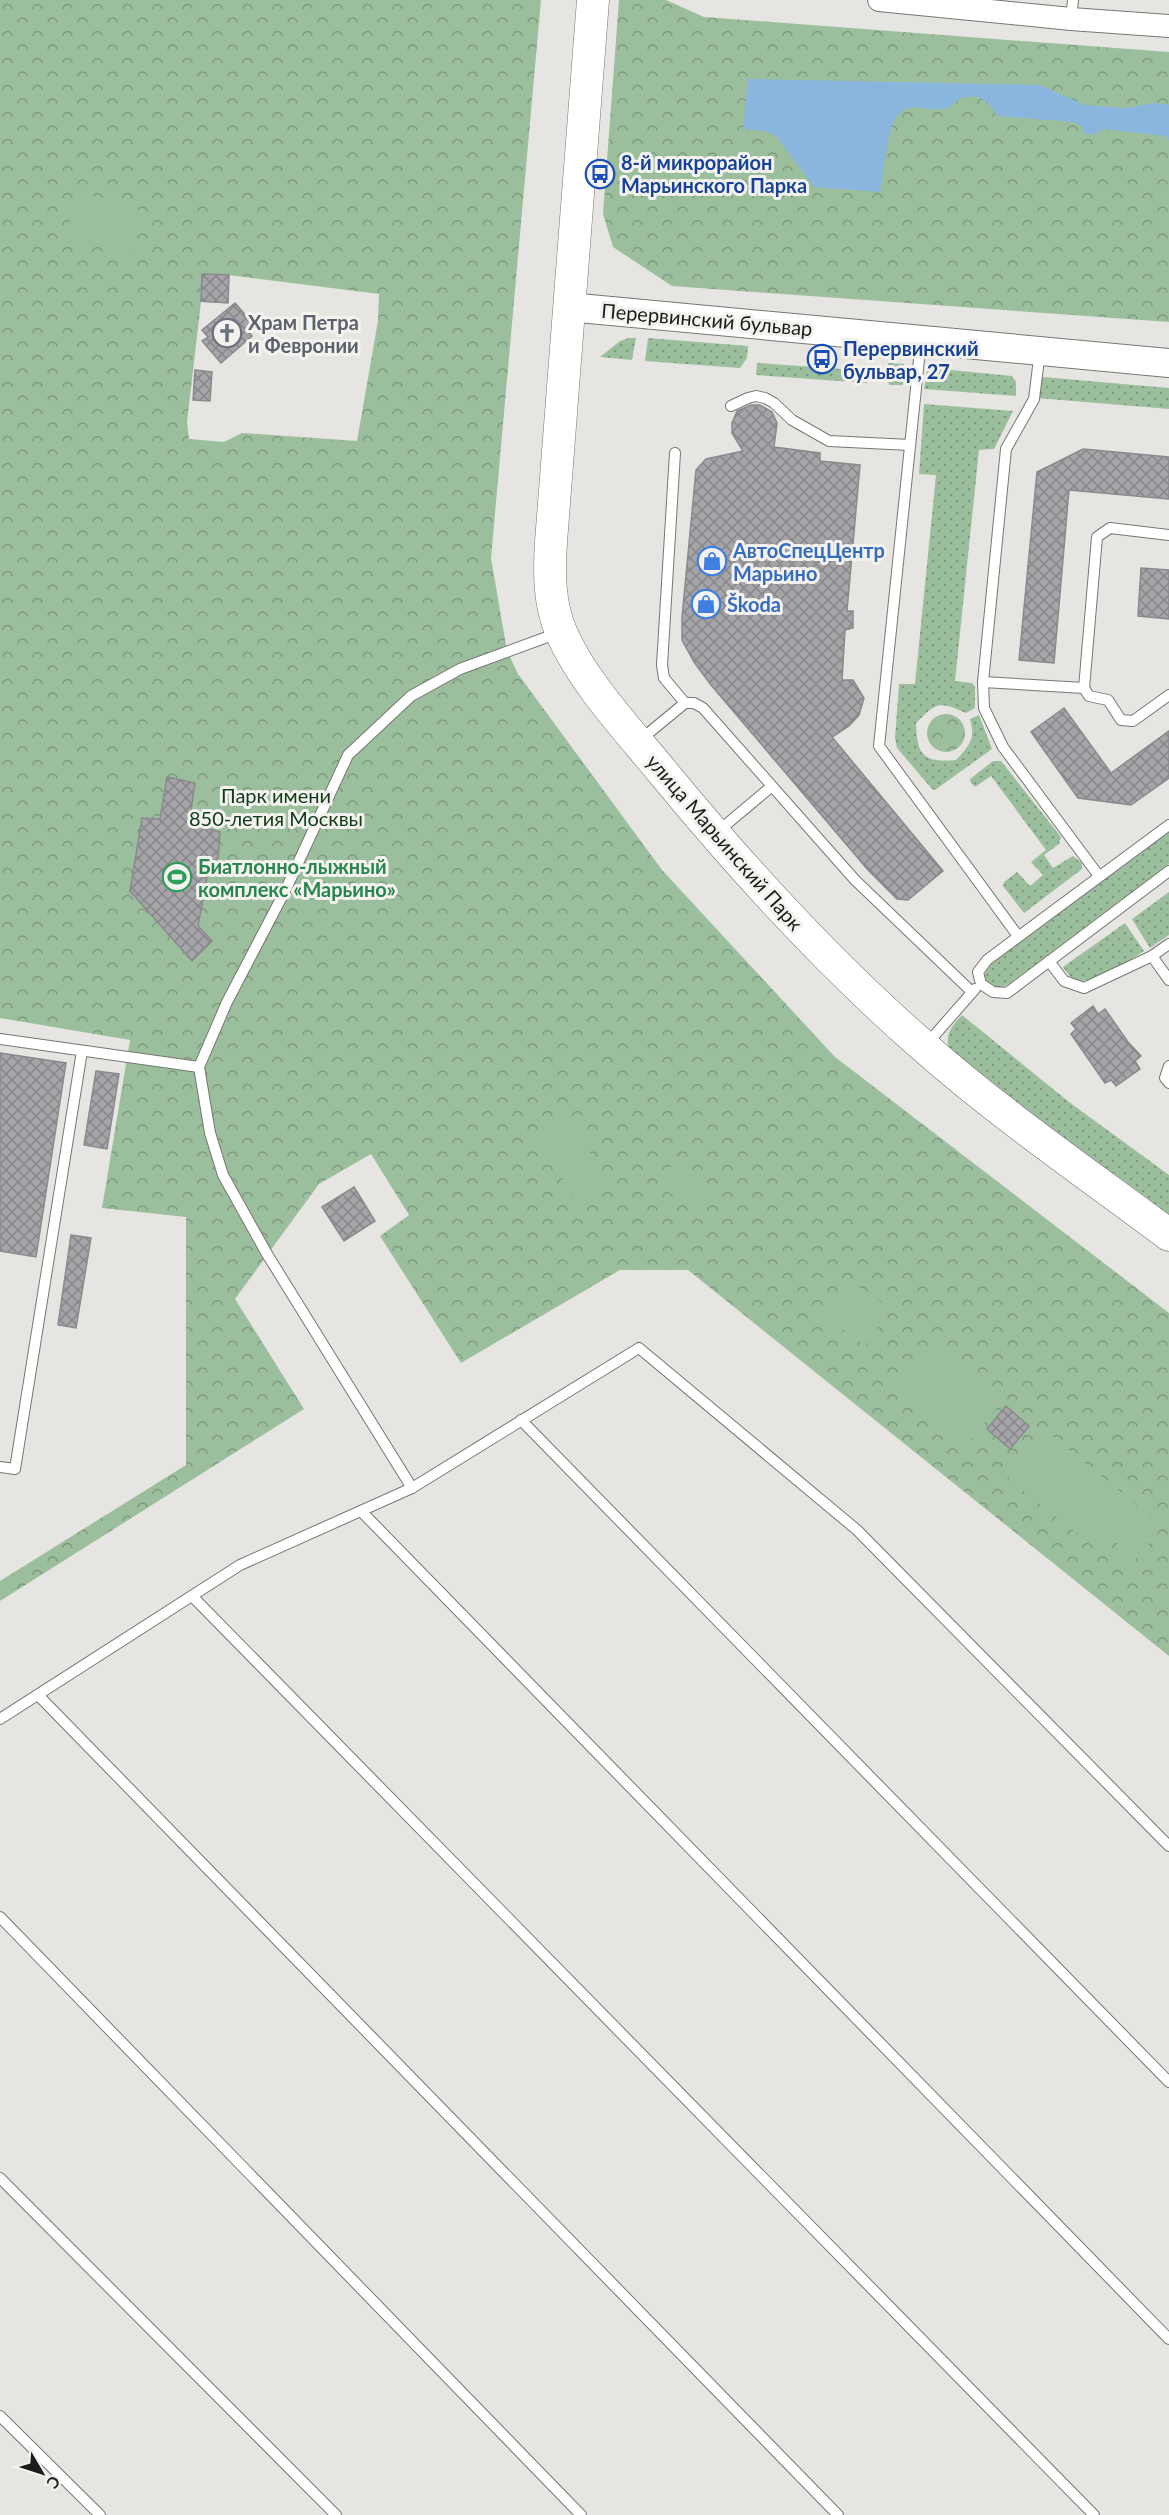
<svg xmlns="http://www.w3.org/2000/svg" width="1169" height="2515" viewBox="0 0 1169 2515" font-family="Lato,sans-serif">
<defs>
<pattern id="grass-dots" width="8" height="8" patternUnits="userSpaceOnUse" patternTransform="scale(1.5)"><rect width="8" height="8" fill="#9bbf9c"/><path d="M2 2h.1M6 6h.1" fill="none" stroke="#7e9a7e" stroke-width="1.8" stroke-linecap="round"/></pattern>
<pattern id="park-crowns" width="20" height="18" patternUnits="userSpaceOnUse" patternTransform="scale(1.5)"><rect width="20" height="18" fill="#9bbf9c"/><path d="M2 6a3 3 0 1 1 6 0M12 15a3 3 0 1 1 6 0" fill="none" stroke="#7e9a7e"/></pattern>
<pattern id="building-cross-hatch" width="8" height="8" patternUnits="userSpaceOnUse" patternTransform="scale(1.5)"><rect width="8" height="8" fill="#a5a5a9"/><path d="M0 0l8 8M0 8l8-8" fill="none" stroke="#868689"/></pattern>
</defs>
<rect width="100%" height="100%" fill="#e7e5e1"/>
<g fill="url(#grass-dots)">
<polygon points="629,338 636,338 632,360 600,357 620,341"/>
<polygon points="648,338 748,346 747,358 740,368 645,361"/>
<polygon points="757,363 869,371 867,383 756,375"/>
<polygon points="888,363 904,364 903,385 889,385 886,374"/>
<polygon points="930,368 1012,376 1016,382 1016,396 924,389 927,370"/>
<polygon points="1043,377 1169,388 1169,409 1037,398 1036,387"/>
<path d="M 924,404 L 1013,411 L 994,449 L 979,450 L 955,681 L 972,683 L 975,687 L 975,708 L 966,713 C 939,701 937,702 916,723 C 917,755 923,763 956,760 C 969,746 976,739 970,719 L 979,715 L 992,749 L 935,790 L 932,789 L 897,748 L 895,738 L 899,684 L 915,684 L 936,475 L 919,474 Z"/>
<polygon points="993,761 1001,761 1061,837 1059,844 1044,855 1053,868 1073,856 1082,863 1082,869 1024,913 1003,886 1004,882 1017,872 1030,886 1043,875 1031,862 1046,850 991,776 975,787 971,783 970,779"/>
<path d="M 1169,831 L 1169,864 L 1009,984 L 1000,988 L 992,988 C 980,976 985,970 995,960 Z"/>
<polygon points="1169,892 1169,935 1150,948 1132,919"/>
<path d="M 1125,923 L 1144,951 C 1130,960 1088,990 1072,978 C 1069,976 1066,971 1063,967 Z"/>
<path d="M 962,1015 L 1069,1102 L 1169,1175 L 1169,1223 L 950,1051 C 944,1035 951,1027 962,1015 Z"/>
</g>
<g fill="url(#park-crowns)" fill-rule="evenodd">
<path d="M 0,0 L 541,0 L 491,558 L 507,651 L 518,674 L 662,870 L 835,1057 L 1169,1313 L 1169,1656 L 688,1270 L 620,1270 L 461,1363 L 380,1236 L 409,1215 L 371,1154 L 319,1184 L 235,1299 L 304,1409 L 0,1601 L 0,1581 L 186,1465 L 186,1217 L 102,1208 L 130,1040 L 0,1018 ZM 229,275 L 379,294 L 378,321 L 357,441 L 242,433 L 224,442 L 189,439 L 187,422 L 201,302 L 228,303 Z"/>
<polygon points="619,0 666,0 704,17 1169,52 1169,322 672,286 613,247 603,214"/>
<circle cx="946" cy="733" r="19"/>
</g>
<g fill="#9bbf9c">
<polygon points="79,191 145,212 131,256 66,236"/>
<polygon points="569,1118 611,1187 579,1206 537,1137"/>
<polygon points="671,1166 710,1199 696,1215 658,1183"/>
<polygon points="849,1280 891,1309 865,1345 824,1316"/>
<polygon points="933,1347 1001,1403 967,1444 898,1388"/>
<polygon points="1046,1431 1138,1506 1101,1553 1008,1478"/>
<polygon points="1144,1512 1162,1527 1129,1567 1111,1552"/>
</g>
<path fill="#8ab6dd" d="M 748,79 L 1040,85 L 1085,105 L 1125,108 L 1155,103 L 1169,105 L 1169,141 L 1166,136 L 1103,129 L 1095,135 L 1084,133 L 1082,127 L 1074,122 L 997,116 C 990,101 977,92 960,99 C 955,102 951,108 945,109 C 929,112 910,100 897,116 C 886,131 884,173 880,192 L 814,187 L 776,136 L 764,131 L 743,129 Z"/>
<g fill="url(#building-cross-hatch)" stroke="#8a8a8e" stroke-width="1.5">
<polygon points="202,274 229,275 228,303 201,301"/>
<polygon points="235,303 254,325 248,330 252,336 221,363 202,341 208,337 202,330"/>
<polygon points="195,370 212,372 210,401 193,400"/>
<polygon points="751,405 760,405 772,412 777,423 774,447 820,453 820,461 860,465 847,611 853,611 853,628 845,630 842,680 853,680 864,698 859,715 849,726 832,737 943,871 908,900 897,899 868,870 711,685 694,662 682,640 682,617 696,470 706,459 743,451 732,433 732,423 737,411"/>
<polygon points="1083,449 1169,457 1169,499 1069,490 1054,663 1019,660 1037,472"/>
<polygon points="1141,568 1169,570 1169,619 1138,616"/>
<polygon points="1064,708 1111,773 1169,731 1169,778 1131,805 1078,798 1031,732"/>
<polygon points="167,777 195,783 189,824 220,832 218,859 210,861 198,926 212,941 192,961 130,891 142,818 160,819"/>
<polygon points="1093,1006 1098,1014 1105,1009 1128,1042 1141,1056 1135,1061 1140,1069 1116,1086 1111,1080 1105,1083 1071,1034 1076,1029 1071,1023"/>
<polygon points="0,1053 66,1063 36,1257 0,1251"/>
<polygon points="96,1071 119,1074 107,1149 84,1145"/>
<polygon points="354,1187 375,1221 344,1241 322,1207"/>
<polygon points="71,1235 91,1238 76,1328 58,1325"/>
<polygon points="1006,1406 1029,1426 1010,1449 987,1429"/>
</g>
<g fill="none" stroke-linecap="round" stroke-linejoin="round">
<g stroke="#777672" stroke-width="12">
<g id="service">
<polyline points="1071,19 1073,0"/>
<polyline points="921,340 879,746 1018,936"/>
<polyline points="1040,351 1034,399 1006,449 983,682 984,708 1003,747 1099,876"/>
<polyline points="731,406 748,398 756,396 765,398 774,403 792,420 829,441 910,445"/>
<polyline points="675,453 662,665 664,678 685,703"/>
<polyline points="983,682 1084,688 1097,537 1110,528 1169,535"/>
<polyline points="1084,688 1089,696 1108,700 1121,720 1133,721 1169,695"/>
<polyline points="639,741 685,703 694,703 703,708 855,880 972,992"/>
<polyline points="1169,825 987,960 978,972 981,984 993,992 1007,993 1169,871"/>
<polyline points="716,833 771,787"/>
<polyline points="1152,956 1169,980"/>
<polyline points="1049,961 1064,981 1084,988 1152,956 1169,944"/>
<polyline points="0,1039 199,1067"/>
<polyline points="926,1045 975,989"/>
<polyline points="1169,1066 1165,1078 1169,1083"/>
<polyline points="521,1420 1169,2082"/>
<polyline points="0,1467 15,1469 82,1051"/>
<polyline points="412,1488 267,1254 223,1175 210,1133 199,1067 227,1002 286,889 348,755 411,696 460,669 558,633"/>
<polyline points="361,1511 1169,2339"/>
<polyline points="192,1596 1094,2515"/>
<polyline points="38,1695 838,2515"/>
<polyline points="0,1719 240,1565 412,1488 639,1348 857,1530 1169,1846"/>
<polyline points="0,1917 581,2515"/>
<polyline points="0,2178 336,2515"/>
<polyline points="0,2416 100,2515"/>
</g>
</g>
<g stroke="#777672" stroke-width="24">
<polyline id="minor" points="879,0 1071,19 1169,26"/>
</g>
<g stroke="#777672" stroke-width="30">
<polyline id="tertiary" points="568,307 1169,363"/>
</g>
<g stroke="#777672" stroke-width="33">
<path id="secondary" d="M 593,0 L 551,542 C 549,573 549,603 561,632 C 583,683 630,732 665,775 C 744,871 828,963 922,1045 C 1000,1114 1086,1173 1169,1235"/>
</g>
<use href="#service" stroke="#fff" stroke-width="10"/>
<use href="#minor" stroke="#fff" stroke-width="22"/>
<use href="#tertiary" stroke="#fff" stroke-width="28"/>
<use href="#secondary" stroke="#fff" stroke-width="32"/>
</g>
<defs>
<g id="bus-ring" transform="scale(1.5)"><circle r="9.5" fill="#f4f2ee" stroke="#1a4fb4" stroke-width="1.5"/><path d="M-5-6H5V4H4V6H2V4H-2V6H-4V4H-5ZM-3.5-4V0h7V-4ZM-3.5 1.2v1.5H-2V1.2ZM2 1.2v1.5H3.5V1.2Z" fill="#1a4fb4"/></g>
<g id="church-ring" transform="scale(1.5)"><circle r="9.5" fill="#f4f2ee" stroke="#6b7280" stroke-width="1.5"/><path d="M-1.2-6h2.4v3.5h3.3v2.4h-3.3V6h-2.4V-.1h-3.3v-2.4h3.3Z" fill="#6b7280"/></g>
<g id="shop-ring" transform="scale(1.5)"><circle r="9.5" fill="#f4f2ee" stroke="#3f7fe0" stroke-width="1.5"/><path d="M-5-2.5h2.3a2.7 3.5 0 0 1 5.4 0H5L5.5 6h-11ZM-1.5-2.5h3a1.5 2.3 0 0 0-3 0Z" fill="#3f7fe0"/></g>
<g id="stadium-ring" transform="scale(1.5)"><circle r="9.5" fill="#f4f2ee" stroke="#2e9e5b" stroke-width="1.5"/><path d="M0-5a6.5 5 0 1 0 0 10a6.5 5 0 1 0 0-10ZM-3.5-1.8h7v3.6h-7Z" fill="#2e9e5b"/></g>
</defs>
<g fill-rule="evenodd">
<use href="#bus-ring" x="600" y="174"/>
<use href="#church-ring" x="227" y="333"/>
<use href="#bus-ring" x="822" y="359"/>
<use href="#shop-ring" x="712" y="561"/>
<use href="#shop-ring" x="706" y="604"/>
<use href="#stadium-ring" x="177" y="877"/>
</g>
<g text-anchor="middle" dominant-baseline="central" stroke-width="6" stroke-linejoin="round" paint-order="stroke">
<g font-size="20" font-weight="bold" fill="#164399" stroke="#f4f2ee" text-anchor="start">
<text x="621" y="162">8-й микрорайон<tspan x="621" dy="23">Марьинского Парка</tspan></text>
<text x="843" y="348">Перервинский<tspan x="843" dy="23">бульвар, 27</tspan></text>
</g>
<g font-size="20" fill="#1d1c1b" stroke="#f4f2ee">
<text transform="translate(707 319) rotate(5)">Перервинский бульвар</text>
<text transform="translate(725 842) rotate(49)">улица Марьинский Парк</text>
</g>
<g font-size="20" font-weight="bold" fill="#5b616d" stroke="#f4f2ee" text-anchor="start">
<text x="248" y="322">Храм Петра<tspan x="248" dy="23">и Февронии</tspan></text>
</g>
<g font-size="20" font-weight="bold" fill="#366cbe" stroke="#f4f2ee" text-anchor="start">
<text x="733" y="550">АвтоСпецЦентр<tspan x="733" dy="23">Марьино</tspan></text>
<text x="727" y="604">Škoda</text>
</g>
<g font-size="20" fill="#0d3c15" stroke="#f4f2ee">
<text x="276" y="795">Парк имени<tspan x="276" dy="23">850-летия Москвы</tspan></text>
</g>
<g font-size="20" font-weight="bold" fill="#27864d" stroke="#f4f2ee" text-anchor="start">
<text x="198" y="866">Биатлонно-лыжный<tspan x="198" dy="23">комплекс «Марьино»</tspan></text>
</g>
</g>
<g transform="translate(42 2473) rotate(129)" stroke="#f4f2ee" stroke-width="4.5" paint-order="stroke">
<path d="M0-4.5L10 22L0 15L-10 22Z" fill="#1d1c1b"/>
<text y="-9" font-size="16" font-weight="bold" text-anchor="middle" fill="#1d1c1b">С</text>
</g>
</svg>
